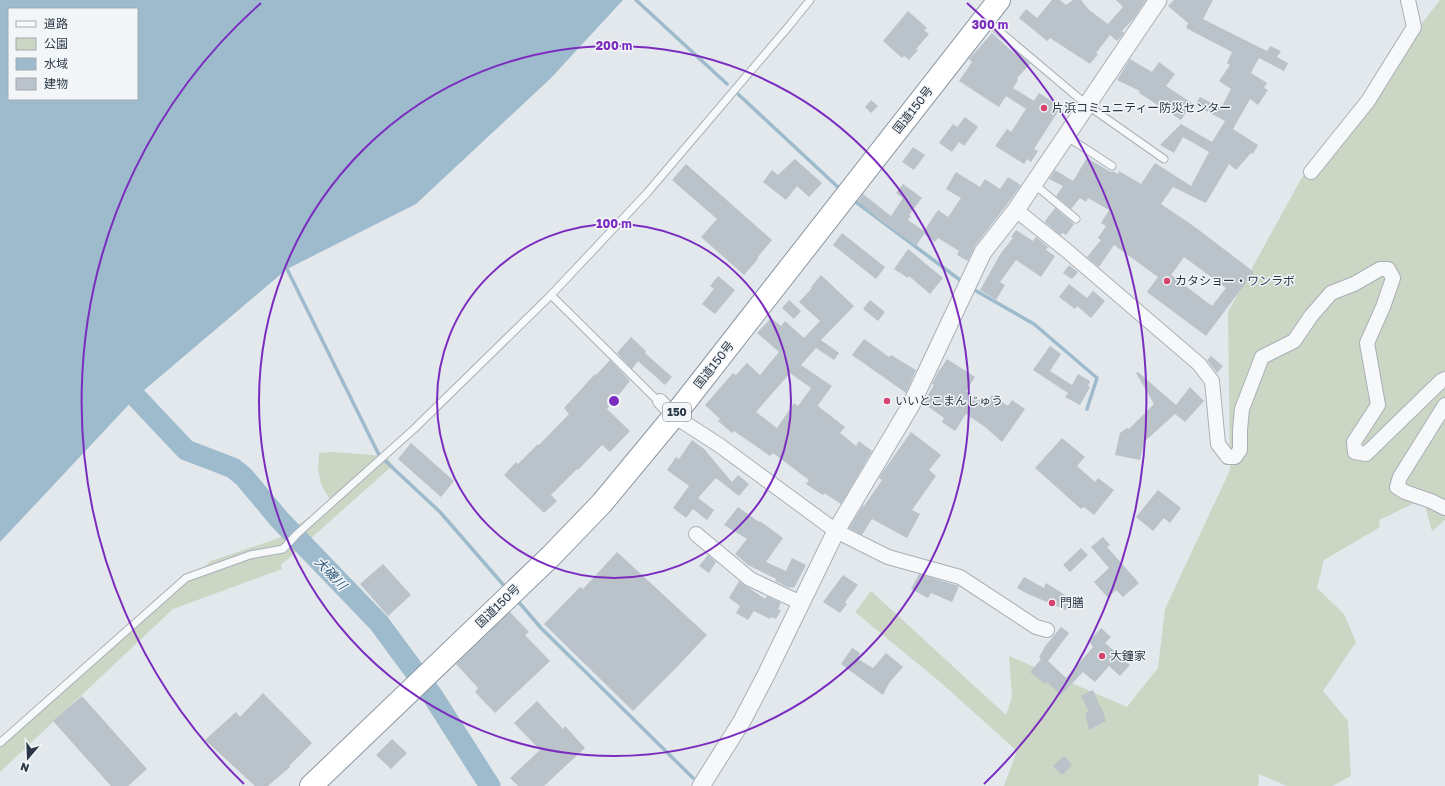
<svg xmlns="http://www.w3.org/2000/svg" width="1445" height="786" font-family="'Golos Text','Noto Sans JP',sans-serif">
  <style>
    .green { fill: #cbd6c4 }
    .water { fill: #9dbbcd; fill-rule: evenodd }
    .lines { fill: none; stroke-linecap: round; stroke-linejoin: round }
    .stream { stroke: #9dbbcd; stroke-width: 3.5 }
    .river { stroke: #9dbbcd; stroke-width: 21 }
    .building { fill: #bac2ca; fill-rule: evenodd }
    .service-casing { stroke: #a8b0b7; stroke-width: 9 }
    .minor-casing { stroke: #a8b0b7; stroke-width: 16 }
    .tertiary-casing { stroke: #a8b0b7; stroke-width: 19 }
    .trunk-casing { stroke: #8a97a3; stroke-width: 24 }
    .service { stroke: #f6f8fa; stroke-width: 7 }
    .minor { stroke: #f6f8fa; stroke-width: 14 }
    .tertiary { stroke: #f6f8fa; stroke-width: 17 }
    .trunk { stroke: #fff; stroke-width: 22 }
    .ring { fill: none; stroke: #7b2cbf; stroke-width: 2 }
    .poi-dot { fill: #d4446f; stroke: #f3f6f9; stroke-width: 1.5 }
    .labels { text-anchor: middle; stroke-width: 3; stroke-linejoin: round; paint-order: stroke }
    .shield { fill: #f3f6f9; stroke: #66717b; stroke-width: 1 }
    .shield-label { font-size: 11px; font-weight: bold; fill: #2a3845 }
    .poi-label { font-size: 12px; fill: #2a3845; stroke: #f3f6f9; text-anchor: start }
    .street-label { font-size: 12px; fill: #2a3845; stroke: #f3f6f9 }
    .water-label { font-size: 13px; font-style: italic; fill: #325d7b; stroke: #f3f6f9 }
    .centre { fill: #7b2cbf; stroke: #f3f6f9; stroke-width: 2 }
    .ring-label { font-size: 12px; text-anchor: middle; font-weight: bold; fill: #7b2cbf; stroke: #f3f6f9; stroke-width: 3; stroke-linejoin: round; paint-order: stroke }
  </style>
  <rect width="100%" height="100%" fill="#e3e8ec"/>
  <path class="green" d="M1440 0H1445V520L1432 531 1423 499 1379 520 1380 527 1324 560 1317 588 1344 614 1356 642 1323 691 1348 721 1351 776 1332 786H1287L1259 774 1258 786H1004L1017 751 939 681 855 612 871 591 1006 715 1012 697 1009 656 1127 707 1158 668 1165 609 1230 470 1228 312 1301 179Z
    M333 452 386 456 393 465 281 565 282 569 173 609 0 772V741L211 561 279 538 311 516 333 505 321 484 318 468 319 453Z"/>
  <path class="water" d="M0 0H623L551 78 416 204 287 269 136 397 0 542ZM9 9H137V99H9Z"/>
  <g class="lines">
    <path class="stream" d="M636 0 727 84
      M738 94 841 190
      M852 199 964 283
      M287 269 379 455 440 512 507 589
      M971 288 1034 324 1097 378 1087 409
      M517 600 541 628 693 778"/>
    <path class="river" d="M136 397 186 450 233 468 244 477 279 519 379 623 432 695 490 786"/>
  </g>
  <path class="building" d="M1052 0H1060L1066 5 1073 0H1081L1089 10 1108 24 1123 7 1116 0H1146L1134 18 1122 31 1124 33 1120 38 1117 41 1110 35 1096 53 1098 54 1090 64 1050 38 1047 41 1019 18 1026 9 1037 18Z
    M1174 0H1213L1203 19 1267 51 1270 46 1281 51 1277 57 1288 63 1284 71 1259 58 1251 73 1267 83 1264 88 1268 90 1258 105 1250 99 1233 129 1258 145 1253 154 1251 153 1236 170 1229 164 1206 203 1173 187 1161 204 1195 227 1254 272 1206 336 1147 292 1158 277 1114 245 1099 267 1087 257 1101 240 1098 238 1106 226 1101 223 1109 210 1088 198 1086 202 1080 198 1071 209 1056 196 1063 186 1049 179 1055 170 1073 181 1087 158 1111 172 1112 171 1118 174 1119 171 1141 184 1155 163 1191 186 1209 152 1183 137 1174 153 1160 145 1181 124 1212 142 1225 121 1195 105 1200 97 1221 108 1231 89 1219 81 1230 65 1227 63 1232 52 1186 28 1188 23 1168 6ZM1184 257 1226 288 1212 306 1171 275Z
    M908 11 927 28 924 30 929 34 916 49 918 50 909 60 904 56 902 58 883 41Z
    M992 33 1016 55 1018 53 1030 64 1017 78 1018 80 1013 88 1034 101 1039 93 1061 107 1034 149 1038 151 1031 162 1027 159 1024 164 995 146 1007 129 1011 132 1026 109 1006 96 999 107 959 81 972 62 969 59Z
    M1130 59 1152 72 1159 62 1175 74 1166 86 1192 103 1181 120 1139 93 1140 91 1117 80Z
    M871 100 878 106 871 113 865 107Z
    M965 117 978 127 964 146 959 142 952 152 939 143 953 124 957 127Z
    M913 147 925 155 914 170 902 162Z
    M795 159 822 183 809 197 797 186 786 200 763 182 772 170 778 175Z
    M686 164 772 240 757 258 758 259 744 275 701 237 717 219 672 180Z
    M956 172 980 187 985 179 1000 189 1008 177 1021 185 1005 207 975 246 968 261 957 255 959 251 938 238 935 242 924 234 916 246 880 220 858 201 863 194 891 216 903 198 896 193 903 184 922 198 909 215 911 216 908 220 924 231 938 210 948 217 961 198 946 189Z
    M1055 208 1074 224 1066 235 1063 233 1060 235 1046 223 1045 221Z
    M1016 230 1033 241 1036 237 1048 247 1046 250 1055 256 1041 277 1016 260 1000 282 1005 285 996 300 980 290 1001 253 1013 238 1011 237Z
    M842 233 885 267 876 279 833 245Z
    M908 249 943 278 930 294 909 276 908 278 894 269Z
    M1069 265 1078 272 1072 279 1063 273Z
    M821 275 854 306 821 340 839 353 834 360 816 348 801 365 832 386 818 405V406L845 427 840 433 856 446 859 441 872 451 841 504 824 493 823 495 806 484 809 480 773 453 770 456 734 431 732 433 718 421 720 419 705 405 733 373 736 375 747 363 760 375 779 352 757 333 771 318 781 326 785 321 804 338 820 321 799 302 812 288 811 287ZM790 373 811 388 798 406 794 403 777 428 756 412Z
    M718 276 735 290 715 314 702 304 714 289 710 286Z
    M1069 284 1087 298 1093 291 1105 301 1091 318 1077 306 1075 309 1059 297Z
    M789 300 801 311 794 319 782 308Z
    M870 300 885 312 878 321 863 309Z
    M631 337 646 351 645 353 672 377 665 385 638 361 632 369 617 353Z
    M864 339 889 357 891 355 916 370 906 393 852 355Z
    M1050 346 1061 354 1050 371 1072 385 1078 374 1090 381 1088 386 1090 387 1080 405 1065 397 1068 393 1033 370Z
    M1211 356 1223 366 1217 373 1207 360Z
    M947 359 975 377 966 391 986 405 992 395 1008 406 1012 400 1025 409 1002 442 985 427 966 414 955 431 942 422 944 418 923 403 934 385 932 384 937 374Z
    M610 360 630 381 607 409 630 431 610 452 602 445 578 470 577 469 551 495 557 501 544 513 504 475 516 462 518 464 538 444 539 445 569 414 564 408 595 374 596 375Z
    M1138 372 1176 405 1190 387 1204 401 1185 422 1175 414 1144 442 1140 460 1115 455 1120 433 1127 428 1129 429 1154 404 1136 373Z
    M911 432 941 455 929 470 936 476 912 510 920 514 907 538 872 519 862 535 849 528 863 505 864 506 882 480 879 478 882 473Z
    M1062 438 1085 457 1077 466 1095 482 1098 478 1114 490 1094 515 1084 507 1081 509 1035 468Z
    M692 440 704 449 732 482 738 475 749 484 739 496 716 478 698 498 714 510 707 520 693 509 686 518 673 508 689 486 667 470 676 457 679 459Z
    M411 443 454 481 441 497 398 459Z
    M1158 490 1181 508 1170 523 1164 518 1153 531 1136 517Z
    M738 507 759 522 760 521 783 538 766 562 786 571 792 558 806 565 794 588 791 587 790 588 775 581 776 579 748 565 735 554 747 539 724 525Z
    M1103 537 1110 545 1107 547 1139 583 1123 597 1116 590 1108 598 1094 582 1109 568 1091 547Z
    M1081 548 1088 555 1070 572 1063 565Z
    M617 552 707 635 676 668 633 711 544 624 580 587 583 589Z
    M708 555 716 562 709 573 699 566Z
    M383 564 411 595 388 616 360 584Z
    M919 574 959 586 952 602 931 593 928 598 911 589Z
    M843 575 858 585 845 602 847 604 840 613 823 602Z
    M1024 577 1044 588 1046 583 1073 600 1066 610 1028 594 1017 588Z
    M739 581 765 599 767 596 781 603 778 609 781 610 776 619 771 617 770 619 754 611 748 620 736 613 740 606 729 598Z
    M510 612 529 632 525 635 550 661 495 713 475 692 478 688 456 664Z
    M1061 627 1069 633 1048 661 1066 678 1093 647 1089 641 1101 628 1111 637 1105 643 1130 665 1120 676 1109 666 1095 682 1083 672 1061 695 1047 682 1045 684 1030 672 1041 659 1039 657 1046 645Z
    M852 648 860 653 858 659 873 668 886 653 903 667 889 683 883 695 841 664Z
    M1093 690 1100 707 1101 706 1106 721 1089 730 1085 713 1089 712 1081 696Z
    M263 693 312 743 289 766 290 767 268 786H255L205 740 236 712 240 717Z
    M82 696 147 769 128 786H111L53 721Z
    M537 701 563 729 565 726 585 748 544 786H518L510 778 540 750 514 723Z
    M392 739 407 753 391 769 376 755Z
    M1064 756 1072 765 1062 775 1053 766Z"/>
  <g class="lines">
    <defs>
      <path id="service" d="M986 20 1087 105 1164 159
        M1066 136 1112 166
        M1034 184 1076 219
        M551 295 647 193 789 26 810 0
        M0 743 186 578 250 555 283 549 297 534 414 429 551 295 659 402"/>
      <path id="minor" d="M1311 172 1368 101 1414 27 1408 0
        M1016 210 1066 250 1199 364 1212 381 1218 444 1228 457H1235L1240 450V430L1242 409 1262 357 1294 341 1311 316 1331 293 1354 284 1380 269H1388L1393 278 1383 307 1367 343 1378 405 1354 442 1355 452 1366 454 1441 381 1445 379
        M660 401 674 416 719 445 836 531 888 557 960 577 1036 627 1047 630
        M1445 405 1400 477 1397 487 1405 492 1431 501 1445 508
        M696 534 750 579 801 603"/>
      <path id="tertiary" d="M701 786 742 721 766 675 836 531 911 405 983 252 1016 210 1158 0"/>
      <path id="trunk" d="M311 786 551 556 602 503 674 416 999 0"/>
    </defs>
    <use href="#service" class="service-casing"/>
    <use href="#minor" class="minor-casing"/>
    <use href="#tertiary" class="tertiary-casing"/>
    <use href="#trunk" class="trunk-casing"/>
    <use href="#service" class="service"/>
    <use href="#minor" class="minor"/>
    <use href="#tertiary" class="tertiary"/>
    <use href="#trunk" class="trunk"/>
  </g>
  <g class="ring">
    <circle cx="614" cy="401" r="177"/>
    <circle cx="614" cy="401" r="355"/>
    <path d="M244 784A532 532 0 0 1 261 3M967 3A532 532 0 0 1 984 784"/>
  </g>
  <g class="poi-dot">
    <circle cx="1044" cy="108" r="4"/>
    <circle cx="1167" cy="281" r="4"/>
    <circle cx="887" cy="401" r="4"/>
    <circle cx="1052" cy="603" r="4"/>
    <circle cx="1102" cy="656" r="4"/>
  </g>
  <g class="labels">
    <rect class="shield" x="663" y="403" width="28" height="18" rx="3"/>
    <g class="shield-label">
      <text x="677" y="416">150</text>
    </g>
    <g class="poi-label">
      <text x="1052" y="112">片浜コミュニティー防災センター</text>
      <text x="1175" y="285">カタショー・ワンラボ</text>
      <text x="895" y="405">いいとこまんじゅう</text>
      <text x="1060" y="607">門膳</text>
      <text x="1110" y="660">大鐘家</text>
    </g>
    <g class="street-label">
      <text transform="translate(913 110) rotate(-52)" y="4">国道150号</text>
      <text transform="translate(714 365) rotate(-52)" y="4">国道150号</text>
      <text transform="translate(498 606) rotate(-44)" y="4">国道150号</text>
    </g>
    <g class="water-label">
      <text transform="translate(331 573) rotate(46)" y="5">大磯川</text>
    </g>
  </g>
  <circle cx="614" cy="401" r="6" class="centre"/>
  <g class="ring-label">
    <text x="990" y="29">300 m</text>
    <text x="614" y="50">200 m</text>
    <text x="614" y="228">100 m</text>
  </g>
  <rect x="8" y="8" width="130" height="92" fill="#f3f6f9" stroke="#a3aab1"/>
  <rect x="16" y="21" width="20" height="6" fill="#f6f8fa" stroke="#a3aab1"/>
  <text x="44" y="28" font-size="12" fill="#2a3845">道路</text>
  <rect x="16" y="38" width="20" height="12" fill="#cbd6c4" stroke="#a3aab1"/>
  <text x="44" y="48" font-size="12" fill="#2a3845">公園</text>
  <rect x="16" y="58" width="20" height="12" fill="#9dbbcd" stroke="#a3aab1"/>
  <text x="44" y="68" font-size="12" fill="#2a3845">水域</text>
  <rect x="16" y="78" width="20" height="12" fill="#bac2ca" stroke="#a3aab1"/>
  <text x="44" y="88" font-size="12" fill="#2a3845">建物</text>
  <g transform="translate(28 758) rotate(199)" stroke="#f3f6f9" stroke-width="3" paint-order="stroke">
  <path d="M0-3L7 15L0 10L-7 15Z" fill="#2a3845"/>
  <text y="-6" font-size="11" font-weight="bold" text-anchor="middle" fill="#2a3845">N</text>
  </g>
</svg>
